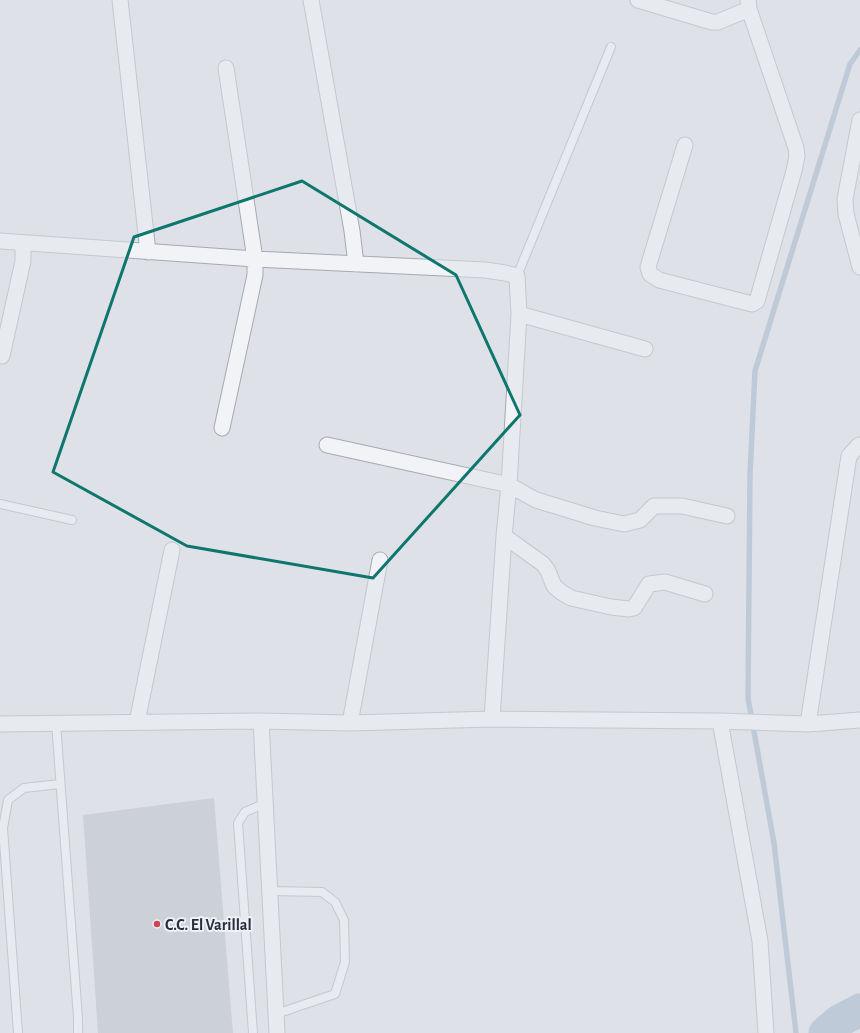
<svg xmlns="http://www.w3.org/2000/svg" width="860" height="1033" font-family="'Alegreya Sans',sans-serif">
  <style>
    .lines { fill: none; stroke-linecap: round; stroke-linejoin: round }
    .stream { stroke: #9aaec7; stroke-width: 5.5 }
    .river { stroke: #9aaec7; stroke-width: 33 }
    .building { fill: #b6bbc4 }
    .lane-casing { stroke: #a4a9b2; stroke-width: 10 }
    .street-casing { stroke: #a4a9b2; stroke-width: 17 }
    .lane { stroke: #f1f3f6; stroke-width: 8 }
    .street { stroke: #f1f3f6; stroke-width: 15 }
    .marked { fill: none; stroke: #0f766e; stroke-width: 3; stroke-linejoin: round }
    .poi-dot { fill: #cb4555; stroke: #eef1f5; stroke-width: 1.5 }
    .labels { text-anchor: middle; stroke-width: 4; stroke-linejoin: round; paint-order: stroke }
    .poi-label { font-size: 16px; font-weight: bold; fill: #282f3e; stroke: #eef1f5; text-anchor: start }
  </style>
  <rect width="100%" height="100%" fill="#dee2e8"/>
  <g class="lines">
    <path class="stream" d="M796 1033 774 843 748 698 750 474 755 371 850 64 860 50"/>
    <path class="river" d="M825 1033 839 1021 860 1010"/>
  </g>
  <path class="building" d="M214 798 233 1033H98L83 815Z"/>
  <g class="lines">
    <defs>
      <path id="lane" d="M517 276 611 47
        M0 504 72 520
        M56 723 78 1018V1033
        M270 891 322 892 335 902 344 920 345 962 335 994 276 1014
        M18 1033 3 828 8 800 24 788 60 784
        M253 1033 238 823 245 812 266 803"/>
      <path id="street" d="M120 0 148 252
        M311 0 352 231 356 264
        M638 0 712 22H718L749 9 748 0
        M860 120 845 199 846 214 860 267
        M685 145 648 267 650 274 659 280 752 304 757 301 794 171 797 156 796 148 749 9
        M0 241 255 259 485 270 505 273 517 276 519 314 509 485 504 536 492 719
        M519 314 645 349
        M2 356 23 261V243
        M222 428 255 275V259L226 68
        M327 445 509 485 536 500 595 518 624 524 640 520 654 506H682L727 516
        M504 536 543 564 548 571 554 586 561 592 571 598 611 607 629 609 634 608 649 584 665 582 705 594
        M261 721 277 1033
        M720 721 760 941 766 1033
        M137 722 172 550
        M350 723 380 560
        M0 724 261 721 350 723 492 719 720 721 808 724 860 720
        M808 724 849 456 858 446 860 445"/>
    </defs>
    <use href="#lane" class="lane-casing"/>
    <use href="#street" class="street-casing"/>
    <use href="#lane" class="lane"/>
    <use href="#street" class="street"/>
  </g>
  <path d="M0 0H860V1033H0ZM302 181 456 275 520 415 373 578 187 546 53 472 134 237Z" fill="#dee2e8" fill-opacity=".55" fill-rule="evenodd"/>
  <path class="marked" d="M302 181 456 275 520 415 373 578 187 546 53 472 134 237Z"/>
  <circle class="poi-dot" cx="157" cy="924" r="4"/>
  <g class="labels">
    <g class="poi-label">
      <text x="165" y="930">C.C. El Varillal</text>
    </g>
  </g>
</svg>
